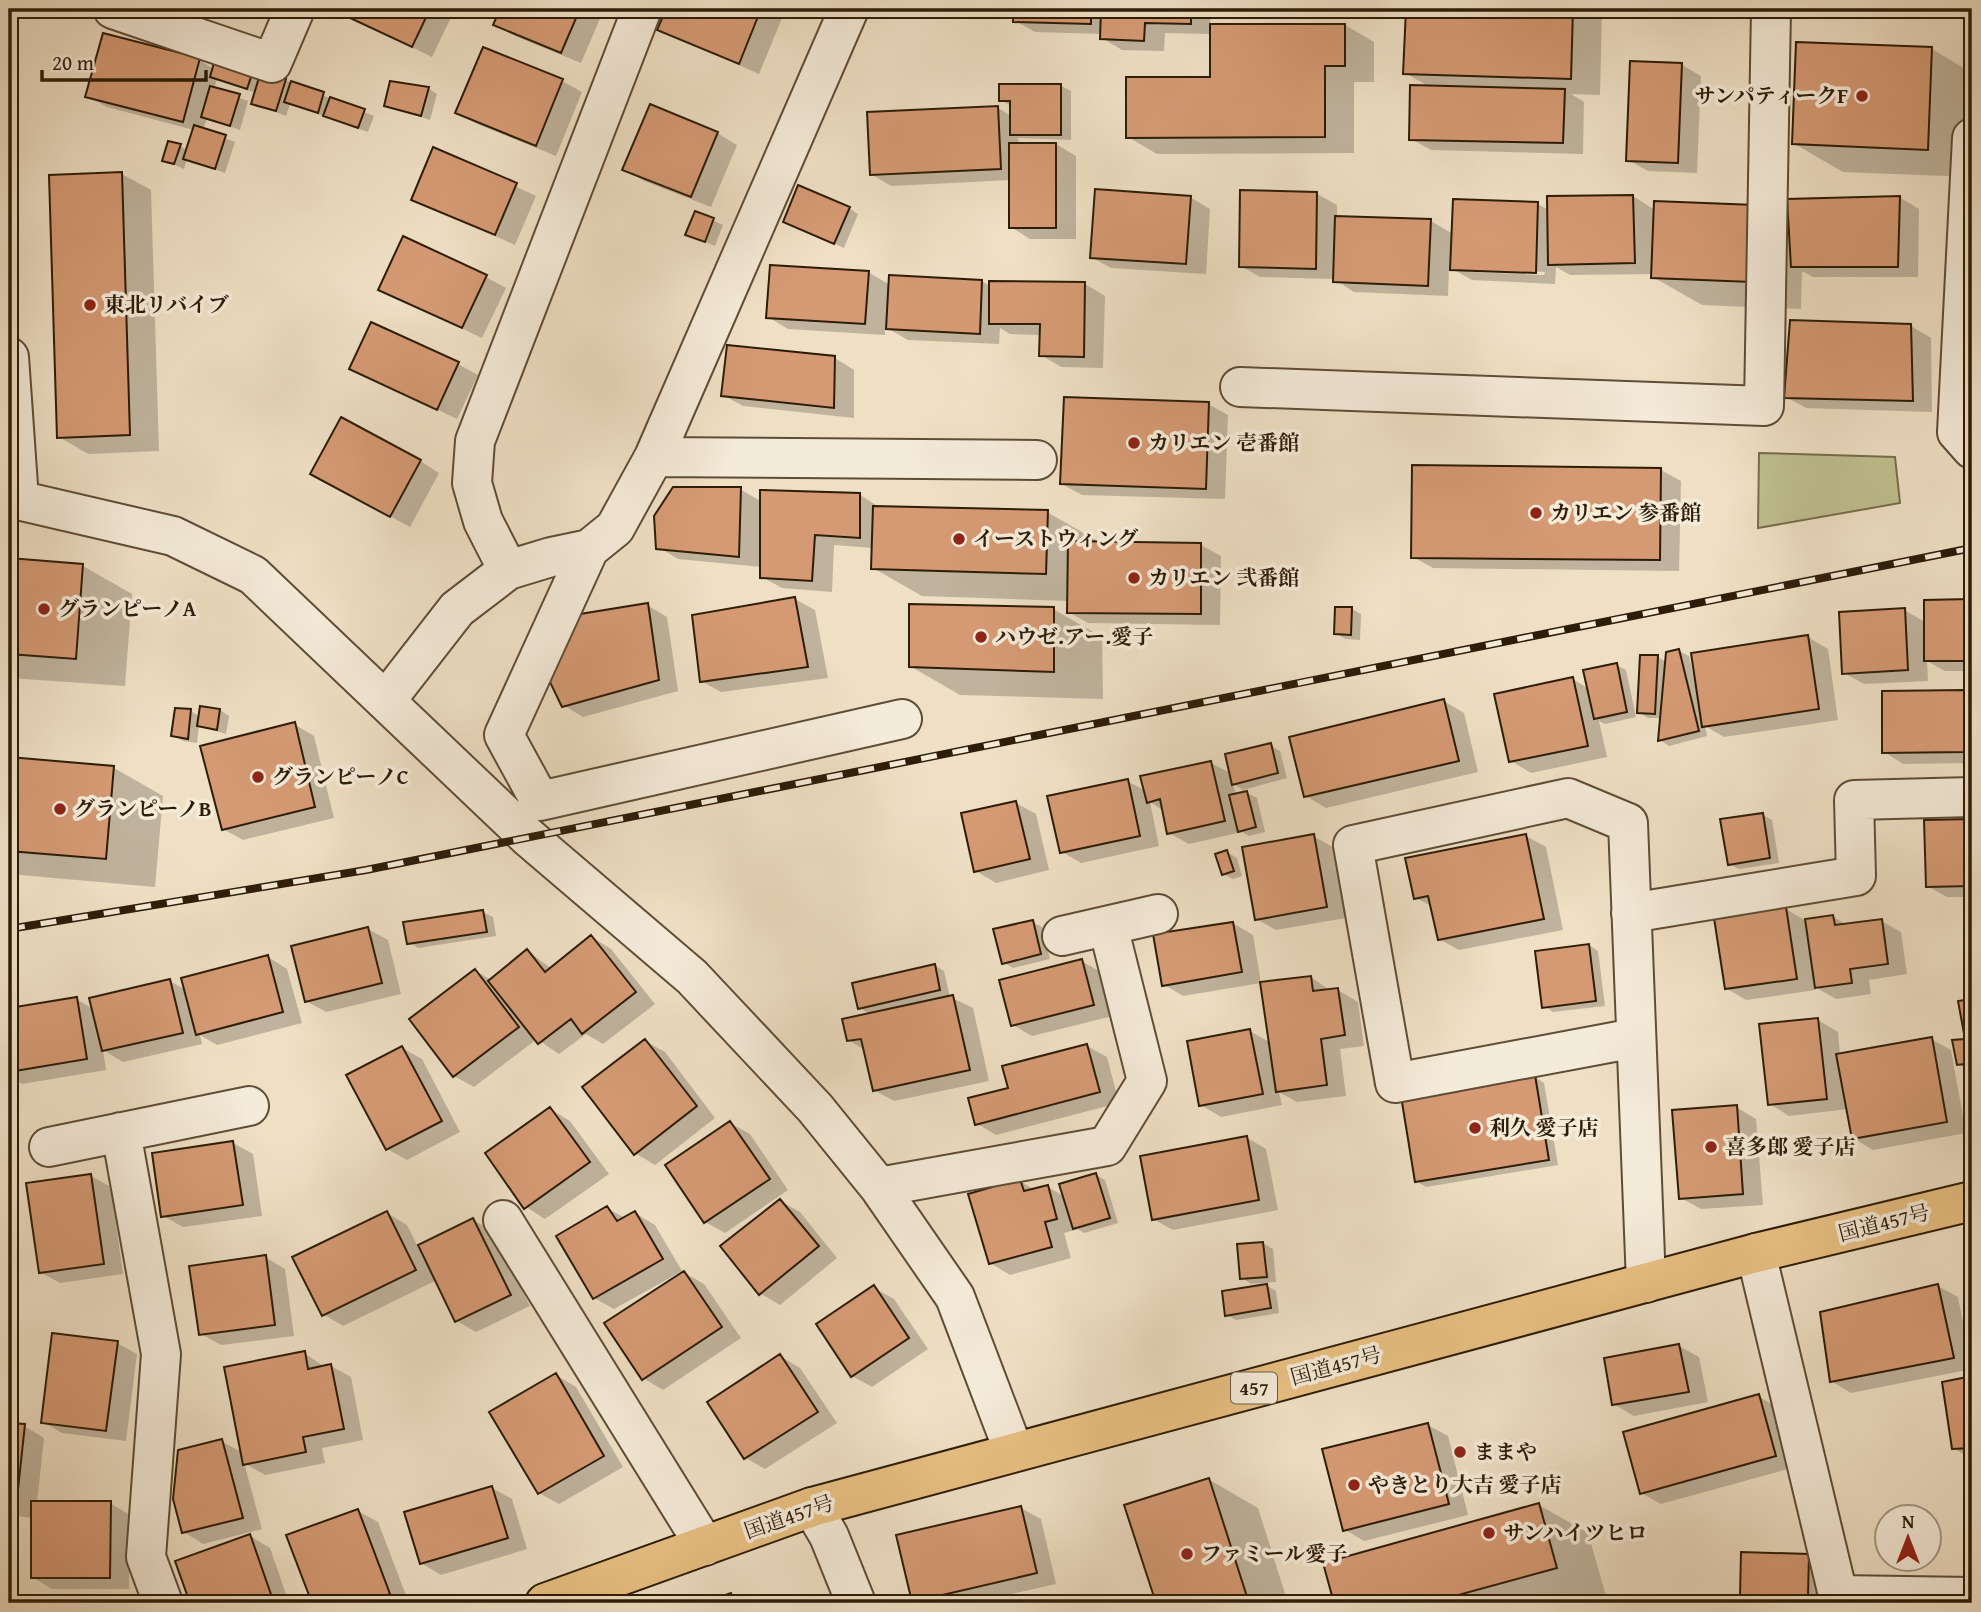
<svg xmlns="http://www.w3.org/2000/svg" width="1981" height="1612" font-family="'Gentium Book Plus','Noto Serif JP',serif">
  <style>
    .green { fill: #c0c090; stroke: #766e4c; stroke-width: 2 }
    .shadow { fill: #0003; fill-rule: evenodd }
    .building { fill: #d59a74; stroke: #2d1c07; stroke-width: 2 }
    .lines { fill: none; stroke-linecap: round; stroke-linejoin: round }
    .street-casing { stroke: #5e4d36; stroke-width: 42 }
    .highway-casing { stroke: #2d1c07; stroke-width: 42 }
    .street { stroke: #f5ebd9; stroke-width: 38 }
    .highway { stroke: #e8c082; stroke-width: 38 }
    .rail-casing { stroke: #2d1c07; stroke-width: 8 }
    .rail { stroke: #f5ebd9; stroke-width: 5; stroke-dasharray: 16; stroke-linecap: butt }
    .poi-dot { fill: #8f2418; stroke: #f5ebd9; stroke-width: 2.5 }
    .labels { text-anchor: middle; stroke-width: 7; stroke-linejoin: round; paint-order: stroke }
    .shield { fill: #f5ebd9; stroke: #695a46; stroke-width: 2 }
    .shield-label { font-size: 19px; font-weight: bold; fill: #2d1c07 }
    .poi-label { font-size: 21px; font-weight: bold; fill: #2d1c07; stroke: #f5ebd9; text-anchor: start }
    .street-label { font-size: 21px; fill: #2d1c07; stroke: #f5ebd9 }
  </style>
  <rect width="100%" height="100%" fill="#efe0c5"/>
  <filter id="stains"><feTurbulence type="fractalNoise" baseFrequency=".00286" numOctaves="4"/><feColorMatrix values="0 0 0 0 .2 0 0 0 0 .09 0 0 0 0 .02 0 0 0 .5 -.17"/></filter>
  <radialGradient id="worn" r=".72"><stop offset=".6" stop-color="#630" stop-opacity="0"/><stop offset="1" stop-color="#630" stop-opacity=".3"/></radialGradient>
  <path class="green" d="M1759 453 1895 457 1900 503 1758 528Z"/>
  <path class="shadow" d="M334 9H455L432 57Z
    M502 9H604L581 63 515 36 495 25Z
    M668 9H781L785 11 759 74 659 29Z
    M1015 9H1211L1210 25H1345L1374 42V82H1354V153L1157 154 1128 137 1212 78V34L1165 33 1164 51 1122 50 1102 38V34L1035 32 1015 21Z
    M1407 9H1602L1600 95 1571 94 1584 102 1583 154 1431 150 1411 139 1430 87 1405 73Z
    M1932 49 1972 73V177L1843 172 1793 143Z
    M199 60 214 69 285 80 374 116 368 132 290 104 286 116 253 103 256 93 217 79 214 89 248 101 240 130 207 118 203 130 235 142 225 173 187 159 184 169 164 160 180 146 188 151 194 130 107 107 88 96Z
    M1682 65 1701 76 1697 173 1648 171 1628 160Z
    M562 81 582 92 556 156 477 124 457 113Z
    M1001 86H1061L1071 91V140L1018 138 1019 144H1056L1076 156V239H1030L1011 227V180L891 186 871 174 998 108 1011 116V106L1001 100Z
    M428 88 437 94 430 120 386 105Z
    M717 133 737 145 711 207 644 181 625 169Z
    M434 149 536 196 515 245 413 199Z
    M122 174 151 190 159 451 88 454 59 437Z
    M1317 194 1337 205V217L1431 221 1453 234 1537 204 1549 210 1633 196 1655 210 1754 206 1791 227 1899 197 1919 209 1918 277H1813L1802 271 1801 309 1702 305 1653 277V274L1570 275 1556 267 1555 284 1472 280 1449 267 1448 296 1354 292 1334 279 1260 277 1241 266ZM1470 269 1545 272 1544 275 1470 272Z
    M1190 197 1210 209 1206 274 1111 268 1091 257Z
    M849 208 858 214 844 248 795 227Z
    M696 213 723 225 715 246 687 234Z
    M868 272 890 285 982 281 991 287 1085 284 1105 296 1103 368 1061 367 1041 355V335L1010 334 1000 328 999 344 908 340 885 327V335L788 329 768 317Z
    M486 277 506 288 482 338 380 289Z
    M1911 326 1931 338 1932 412 1806 408 1786 397Z
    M835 358 854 370V418L743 406 723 395Z
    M458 364 478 375 457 419 352 369Z
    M1208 404 1228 415 1225 499 1082 495 1062 484Z
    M420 461 439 473 410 527 332 485Z
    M1661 470 1681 481 1679 571 1433 568 1413 557Z
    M740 489 762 502 859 494 879 507 1047 512 1096 540V543L1201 545 1221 556 1220 625 1088 623 1068 612 1069 601 922 596 873 568V548L834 545 832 592 782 588 762 577V567L678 559 658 547Z
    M9 560 83 566 132 594 125 686 9 678Z
    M1972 591V671H1945L1927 661 1928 681 1864 684 1844 673 1904 610 1925 622 1971 601Z
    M795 599 815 610 828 678 721 692 701 681Z
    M647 605 667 617 678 691 583 717 563 705Z
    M1053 609 1102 637 1103 699 960 695 910 666Z
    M1352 609 1361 614 1360 640 1345 639 1336 633Z
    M1808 637 1828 649 1838 720 1724 737 1705 726 1707 736 1669 746 1660 740 1662 718H1648L1639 712 1658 657 1666 662 1679 651 1689 656 1695 684Z
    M1616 665 1626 670 1636 717 1605 724 1599 721 1607 757 1531 773 1511 761 1573 679 1589 689Z
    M1964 692 1972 697V763L1903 764 1884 752Z
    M1444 701 1464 713 1478 772 1326 808 1306 796Z
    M176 710 191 711 200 717 220 710 229 716 226 734 199 725 197 743 183 741 173 735Z
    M294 724 314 736 334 818 243 840 223 829Z
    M1270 745 1280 751 1287 778 1243 790 1233 784 1236 795 1247 793 1257 798 1265 832 1249 836 1242 832 1189 844 1169 833 1164 811 1150 802 1159 846 1081 863 1062 852 1127 781 1146 791 1211 763 1232 774Z
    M9 759 114 768 163 796 155 887 9 874Z
    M1016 803 1036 814 1049 870 996 883 976 871Z
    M1763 815 1772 820 1779 863 1739 869 1729 864Z
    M1972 820V897H1947L1927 886 1926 822Z
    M1313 836 1333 847 1346 918 1276 930 1256 919Z
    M1526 836 1546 847 1563 930 1459 950 1439 939 1433 907 1416 898Z
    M1227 852 1237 858 1242 876 1233 879 1223 874Z
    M1786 909 1806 921 1833 917 1847 925 1881 921 1901 932 1907 974 1869 980 1871 994 1836 999 1815 987 1816 990 1746 1000 1726 988Z
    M483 912 493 917 496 936 418 948 409 942Z
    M1032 922 1042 927 1050 959 1013 968 1003 962Z
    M1233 923 1253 935 1261 983 1183 996 1163 984Z
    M368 929 388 940 401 994 326 1012 306 1001Z
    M592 937 611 949 655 1004 603 1044 586 1034 559 1054 537 1039 474 1087 454 1076 476 971 491 980 528 951 552 969Z
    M1589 945 1598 951 1605 1006 1553 1012 1544 1006Z
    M268 957 287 969 302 1023 217 1045 200 1035 202 1044 123 1062 103 1050 106 1070 22 1084 9 1076V1010L76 999 93 1009 170 981 186 990Z
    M1081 961 1101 972 1113 1016 1032 1036 1013 1025Z
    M934 965 944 971 950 997 973 1008 989 1081 894 1101 874 1090 865 1050 848 1040 871 1015 860 1008Z
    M1311 977 1331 991 1338 990 1358 1002 1364 1046 1340 1049 1346 1096 1297 1102 1279 1092 1282 1105 1221 1117 1201 1105 1250 1031 1271 1043Z
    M1972 1001V1069L1968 1070 1958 1064 1967 1040 1960 1003Z
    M1818 1020 1838 1032 1840 1055 1931 1039 1951 1050 1966 1133 1873 1150 1853 1138 1848 1109 1789 1116 1770 1104Z
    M645 1041 665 1052 715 1118 655 1165 635 1153Z
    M1087 1046 1107 1057 1119 1103 996 1135 976 1123 1010 1089Z
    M402 1048 422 1059 460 1132 407 1160 387 1149Z
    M1535 1077 1544 1083 1558 1165 1426 1187 1416 1181Z
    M1736 1107 1756 1119 1763 1205 1701 1209 1681 1198Z
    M550 1109 570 1121 609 1174 545 1219 526 1207Z
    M730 1123 750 1134 788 1190 725 1233 705 1222Z
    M1246 1137 1266 1149 1278 1210 1173 1230 1153 1219Z
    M233 1143 253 1154 262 1216 183 1227 163 1216Z
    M1096 1175 1105 1180 1118 1223 1084 1233 1078 1229 1064 1233 1071 1258 1010 1275 990 1263 1020 1181 1035 1190 1048 1187 1065 1197Z
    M91 1176 111 1187 123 1274 60 1283 40 1272Z
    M780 1201 800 1212 837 1258 780 1305 760 1293Z
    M607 1208 625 1218 635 1213 655 1225 682 1271 614 1309 594 1298Z
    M387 1213 407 1225 418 1247 473 1220 493 1231 530 1306 476 1332 457 1321 437 1280 343 1326 323 1314Z
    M1263 1243 1273 1249 1276 1282 1251 1284 1242 1278Z
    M265 1257 285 1269 294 1336 221 1345 201 1334Z
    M685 1273 704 1284 741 1338 663 1390 643 1378Z
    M1267 1286 1276 1291 1279 1313 1236 1320 1227 1315Z
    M1938 1286 1958 1297 1972 1369 1851 1393 1831 1381Z
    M874 1288 894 1299 928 1349 872 1387 852 1376Z
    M117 1343 137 1354 126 1441 62 1433 43 1422Z
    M1679 1346 1699 1357 1708 1402 1634 1416 1614 1404Z
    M304 1353 325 1367 331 1366 351 1377 363 1440 322 1448 325 1463 265 1475 244 1463 262 1529 203 1544 184 1532 221 1441 243 1453Z
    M780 1356 800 1368 837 1423 765 1469 746 1458Z
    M556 1375 576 1387 623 1467 559 1504 539 1493Z
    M1972 1378V1459L1953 1448 1944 1383Z
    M1758 1396 1778 1408 1795 1467 1661 1504 1641 1493Z
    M9 1424 24 1426 44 1438 37 1503H110L130 1515 129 1589H52L32 1577V1518L9 1515Z
    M1428 1425 1448 1436 1468 1515 1364 1541 1344 1529Z
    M1208 1479 1258 1508 1288 1603H1158L1126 1506Z
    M492 1488 512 1499 527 1549 441 1575 421 1563Z
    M1539 1505 1588 1533 1606 1596 1579 1603H1336L1325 1564Z
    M1021 1508 1041 1519 1056 1584 971 1603 913 1601Z
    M358 1511 378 1522 409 1603H313L288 1536Z
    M250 1536 270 1548 289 1603H192L177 1562Z
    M1808 1556 1818 1562 1817 1601 1751 1599 1742 1594Z
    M731 1595 742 1603H708Z"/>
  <path class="building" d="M331 9H430L412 47Z
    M500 9H580L561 53 493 25Z
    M666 9H761L739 64 657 30Z
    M1013 9H1091V24L1013 22Z
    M1101 9H1191V24L1145 23 1144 41 1100 39Z
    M1406 9H1573L1571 79 1403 74Z
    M1210 24H1345V66H1325V137L1126 138V77H1210Z
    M103 33 200 58 183 122 85 97Z
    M1796 42 1932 47 1928 150 1792 144Z
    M483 47 563 79 536 146 455 113Z
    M215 59 253 71 247 89 210 77Z
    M1630 61 1682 63 1678 163 1626 161Z
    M261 71 286 79 276 111 251 104Z
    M291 81 324 92 318 113 284 102Z
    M390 81 429 87 421 116 384 106Z
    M999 84H1061V135H1010V101H999Z
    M1410 85 1565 89 1563 143 1409 140Z
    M210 86 240 94 230 126 201 117Z
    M330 97 365 109 358 128 323 116Z
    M650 104 718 132 691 197 622 170Z
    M998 106 1001 169 870 175 867 112Z
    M194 125 226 135 215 169 183 159Z
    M168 141 181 144 174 164 162 161Z
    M1009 143H1056V228H1009Z
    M433 147 517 183 495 235 411 200Z
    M122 172 130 435 57 438 49 175Z
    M798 185 850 207 834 244 783 222Z
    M1095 189 1191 196 1186 264 1090 258Z
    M1240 190 1317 192 1316 269 1239 267Z
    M1633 195 1635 263 1548 265 1547 196Z
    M1900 196 1898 267H1791L1787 199Z
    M1453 199 1538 202 1536 273 1450 270Z
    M1654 201 1755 205 1752 282 1651 278Z
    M695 211 714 218 705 242 685 235Z
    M1335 216 1431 219 1428 286 1333 282Z
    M403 236 487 275 462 328 378 290Z
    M770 265 869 271 865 324 766 318Z
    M889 275 982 280 980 334 886 329Z
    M989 281 1085 282 1084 357 1039 356 1040 324H989Z
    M1790 320 1911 324 1913 401 1784 398Z
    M371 322 459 362 437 410 349 369Z
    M727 345 835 356 834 408 721 396Z
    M1064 397 1209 402 1206 489 1060 484Z
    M341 417 421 460 390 517 310 474Z
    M1412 465 1661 468 1660 560 1411 558Z
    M673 487H741L739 557 656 549 654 516Z
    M760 490 860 493V538L815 535 812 581 760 578Z
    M873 506 1048 510 1046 574 871 569Z
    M1068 541 1201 543V614L1067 613Z
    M9 558 83 564 76 659 9 654Z
    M1970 590H1972V661H1924V600L1970 599Z
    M795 597 808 667 700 682 692 615Z
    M648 603 659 680 562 707 549 680 574 615Z
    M909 604 1054 607V672L909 667Z
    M1335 607H1352L1351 635 1334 634Z
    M1905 608 1908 670 1842 674 1839 612Z
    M1808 635 1819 709 1702 727 1691 653Z
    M1679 649 1699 731 1658 741 1666 652Z
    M1640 655H1658L1655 714 1637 713Z
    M1617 663 1627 712 1594 719 1583 670Z
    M1573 677 1588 746 1509 762 1494 694Z
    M1964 690 1965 752 1882 753V691Z
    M1444 699 1459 761 1304 797 1289 737Z
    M200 706 220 709 217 730 197 726Z
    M175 708 191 709 188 739 171 736Z
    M295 722 315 807 222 830 200 746Z
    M1271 743 1278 773 1232 785 1225 754Z
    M9 757 114 766 106 859 9 851Z
    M1211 761 1225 821 1167 834 1160 799 1147 803 1140 776Z
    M1128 779 1140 836 1060 853 1047 796Z
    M1247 791 1256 827 1238 832 1229 795Z
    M1016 801 1030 859 974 872 961 813Z
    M1763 813 1770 858 1728 865 1720 819Z
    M1972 819V886L1926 887 1924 820Z
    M1314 834 1327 907 1255 920 1242 847Z
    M1526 834 1544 919 1438 940 1428 896 1414 899 1405 858Z
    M1227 850 1234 871 1222 875 1215 854Z
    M1786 907 1797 979 1725 989 1714 918Z
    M483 910 487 932 407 944 403 922Z
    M1833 915 1835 925 1882 919 1888 964 1850 969 1852 983 1815 988 1805 919Z
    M1033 920 1041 954 1002 964 993 929Z
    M1233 922 1242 972 1162 986 1153 934Z
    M368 927 382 983 305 1002 291 946Z
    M591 935 636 992 582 1034 571 1019 538 1044 488 981 527 949 545 972Z
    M1589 944 1596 1001 1542 1008 1535 951Z
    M268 955 283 1012 196 1035 181 978Z
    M1082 959 1094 1005 1011 1026 999 980Z
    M935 964 940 990 858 1009 852 983Z
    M475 969 519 1027 453 1077 409 1019Z
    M1311 976 1313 991 1338 988 1345 1035 1321 1039 1327 1085 1276 1092 1260 982Z
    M170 979 183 1033 102 1051 89 998Z
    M953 995 970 1070 873 1091 861 1039 847 1041 842 1019Z
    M77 997 87 1059 9 1072V1008Z
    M1972 999V1063L1957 1065 1952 1040 1965 1039 1958 1001Z
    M1818 1018 1827 1099 1768 1105 1759 1024Z
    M1250 1029 1263 1094 1199 1106 1187 1041Z
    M1932 1037 1947 1122 1852 1139 1836 1054Z
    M645 1039 697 1106 634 1155 582 1087Z
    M1087 1044 1100 1092 975 1125 968 1098 1008 1088 1002 1066Z
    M402 1046 442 1121 386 1150 346 1075Z
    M1535 1075 1549 1160 1415 1182 1401 1096Z
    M1737 1105 1743 1194 1679 1199 1672 1110Z
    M550 1107 590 1162 524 1209 485 1153Z
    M730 1121 770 1179 704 1223 665 1165Z
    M1247 1136 1259 1200 1152 1220 1140 1156Z
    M233 1141 243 1205 161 1217 152 1153Z
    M1096 1173 1110 1218 1073 1229 1059 1184Z
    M91 1174 104 1264 39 1273 26 1183Z
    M1020 1179 1024 1191 1048 1185 1057 1219 1045 1222 1052 1247 989 1264 968 1194Z
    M780 1199 819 1246 759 1295 720 1246Z
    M607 1206 617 1221 635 1211 663 1259 593 1299 556 1236Z
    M387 1211 416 1270 322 1316 292 1257Z
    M473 1218 511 1295 455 1322 418 1245Z
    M1263 1242 1267 1277 1240 1279 1237 1244Z
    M266 1255 275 1325 199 1335 189 1266Z
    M684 1271 722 1327 642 1380 604 1323Z
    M1267 1284 1271 1308 1225 1316 1222 1291Z
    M1938 1284 1954 1358 1830 1382 1820 1312Z
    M874 1285 909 1338 851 1377 816 1324Z
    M52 1333 118 1341 106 1431 41 1423Z
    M1679 1344 1689 1392 1612 1405 1604 1358Z
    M305 1351 308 1369 331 1364 344 1429 303 1437 306 1452 243 1465 224 1367Z
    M780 1354 818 1412 744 1459 707 1402Z
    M556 1373 604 1456 538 1494 489 1412Z
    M1972 1376V1448L1952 1449 1942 1382Z
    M1759 1394 1776 1456 1640 1494 1623 1432Z
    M9 1423 25 1424 16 1508 9 1507Z
    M1428 1423 1449 1504 1343 1531 1322 1449Z
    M222 1439 243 1518 182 1533 173 1499 178 1450Z
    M1209 1478 1249 1603H1156L1124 1505Z
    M492 1486 508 1538 420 1564 404 1512Z
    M31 1501H111L110 1578H31Z
    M1539 1503 1557 1568 1429 1603H1334L1323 1563Z
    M1021 1506 1037 1573 912 1602 896 1535Z
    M358 1509 390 1594 365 1603H312L286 1535Z
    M250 1534 274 1603H190L175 1561Z
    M1741 1552 1809 1554 1808 1596 1740 1595Z
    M731 1593 735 1603H703Z"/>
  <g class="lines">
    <defs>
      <path id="street" d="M113 9 272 63 295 9
        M1972 138 1957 432 1972 449
        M9 357 19 500
        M1240 387 1764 406 1771 9
        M654 457 1037 460
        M9 498 173 536 253 575 528 837 692 977 815 1108 879 1187 955 1297 1014 1452
        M589 549 504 735 540 801 902 719
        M508 570 483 521 472 483 475 441 642 9
        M387 699 457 609 508 570 551 557 589 549 615 528 654 457 849 9
        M1631 913 1856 876 1854 800 1972 797
        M1062 936 1158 914
        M1635 1038 1395 1083 1353 845 1568 798 1628 823 1646 1283
        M121 1132 161 1354 146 1557 163 1603
        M49 1147 249 1106
        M879 1187 1107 1146 1147 1081 1108 926
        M503 1220 705 1546
        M1756 1253 1838 1595 1972 1597
        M812 1507 829 1536 856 1603"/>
      <path id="highway" d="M545 1603 812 1507 1756 1253 1972 1201"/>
    </defs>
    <use href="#street" class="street-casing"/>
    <use href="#highway" class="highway-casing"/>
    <use href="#street" class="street"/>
    <use href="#highway" class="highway"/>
    <defs>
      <path id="rail" d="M9 929 366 870 1972 548"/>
    </defs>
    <use href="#rail" class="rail-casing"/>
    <use href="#rail" class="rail"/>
  </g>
  <g class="poi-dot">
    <circle cx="1862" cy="96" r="7"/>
    <circle cx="90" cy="305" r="7"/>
    <circle cx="1134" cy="443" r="7"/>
    <circle cx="1536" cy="513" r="7"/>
    <circle cx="959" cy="539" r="7"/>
    <circle cx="1134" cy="578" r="7"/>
    <circle cx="44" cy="609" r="7"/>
    <circle cx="981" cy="637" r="7"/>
    <circle cx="258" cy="777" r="7"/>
    <circle cx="60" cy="809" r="7"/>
    <circle cx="1475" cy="1128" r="7"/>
    <circle cx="1711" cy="1147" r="7"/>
    <circle cx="1460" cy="1452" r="7"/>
    <circle cx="1354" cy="1485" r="7"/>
    <circle cx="1489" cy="1533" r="7"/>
    <circle cx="1187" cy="1554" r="7"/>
  </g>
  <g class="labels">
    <rect class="shield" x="1231" y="1372.5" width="46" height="31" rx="5"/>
    <g class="shield-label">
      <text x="1254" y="1395">457</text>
    </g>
    <g class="poi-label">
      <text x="1848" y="103" text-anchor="end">サンパティークF</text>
      <text x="104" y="312">東北リバイブ</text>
      <text x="1148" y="450">カリエン 壱番館</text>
      <text x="1550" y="520">カリエン 参番館</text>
      <text x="973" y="546">イーストウィング</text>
      <text x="1148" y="585">カリエン 弐番館</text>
      <text x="58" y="616">グランピーノA</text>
      <text x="995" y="644">ハウゼ.アー.愛子</text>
      <text x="272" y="784">グランピーノC</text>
      <text x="74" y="816">グランピーノB</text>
      <text x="1489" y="1135">利久 愛子店</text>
      <text x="1725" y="1154">喜多郎 愛子店</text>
      <text x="1474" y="1459">ままや</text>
      <text x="1368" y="1492">やきとり大吉 愛子店</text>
      <text x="1503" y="1540">サンハイツヒロ</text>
      <text x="1201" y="1561">ファミール愛子</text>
    </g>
    <g class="street-label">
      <text transform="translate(1884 1223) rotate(-14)" y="7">国道457号</text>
      <text transform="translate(1336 1366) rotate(-15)" y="7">国道457号</text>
      <text transform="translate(789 1517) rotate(-19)" y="7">国道457号</text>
    </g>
  </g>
  <rect width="1981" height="1612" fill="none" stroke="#efe0c5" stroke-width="35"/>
  <rect x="10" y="10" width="1960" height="1591" fill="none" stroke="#2d1c07" stroke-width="3.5"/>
  <rect x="18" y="18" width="1946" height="1577" fill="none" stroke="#2d1c07" stroke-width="2"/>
  <g transform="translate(1908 1538)"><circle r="33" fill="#f5ebd9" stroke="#a59885" stroke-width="2"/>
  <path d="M0-5L12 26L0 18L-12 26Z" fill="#8f2418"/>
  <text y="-10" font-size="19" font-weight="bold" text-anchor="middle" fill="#2d1c07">N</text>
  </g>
  <path d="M42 70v10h164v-10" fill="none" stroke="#2d1c07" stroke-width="3.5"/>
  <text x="52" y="70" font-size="21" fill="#2d1c07" stroke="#f5ebd9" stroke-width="5" paint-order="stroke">20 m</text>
  <rect width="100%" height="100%" filter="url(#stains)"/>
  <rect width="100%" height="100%" fill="url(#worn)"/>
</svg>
